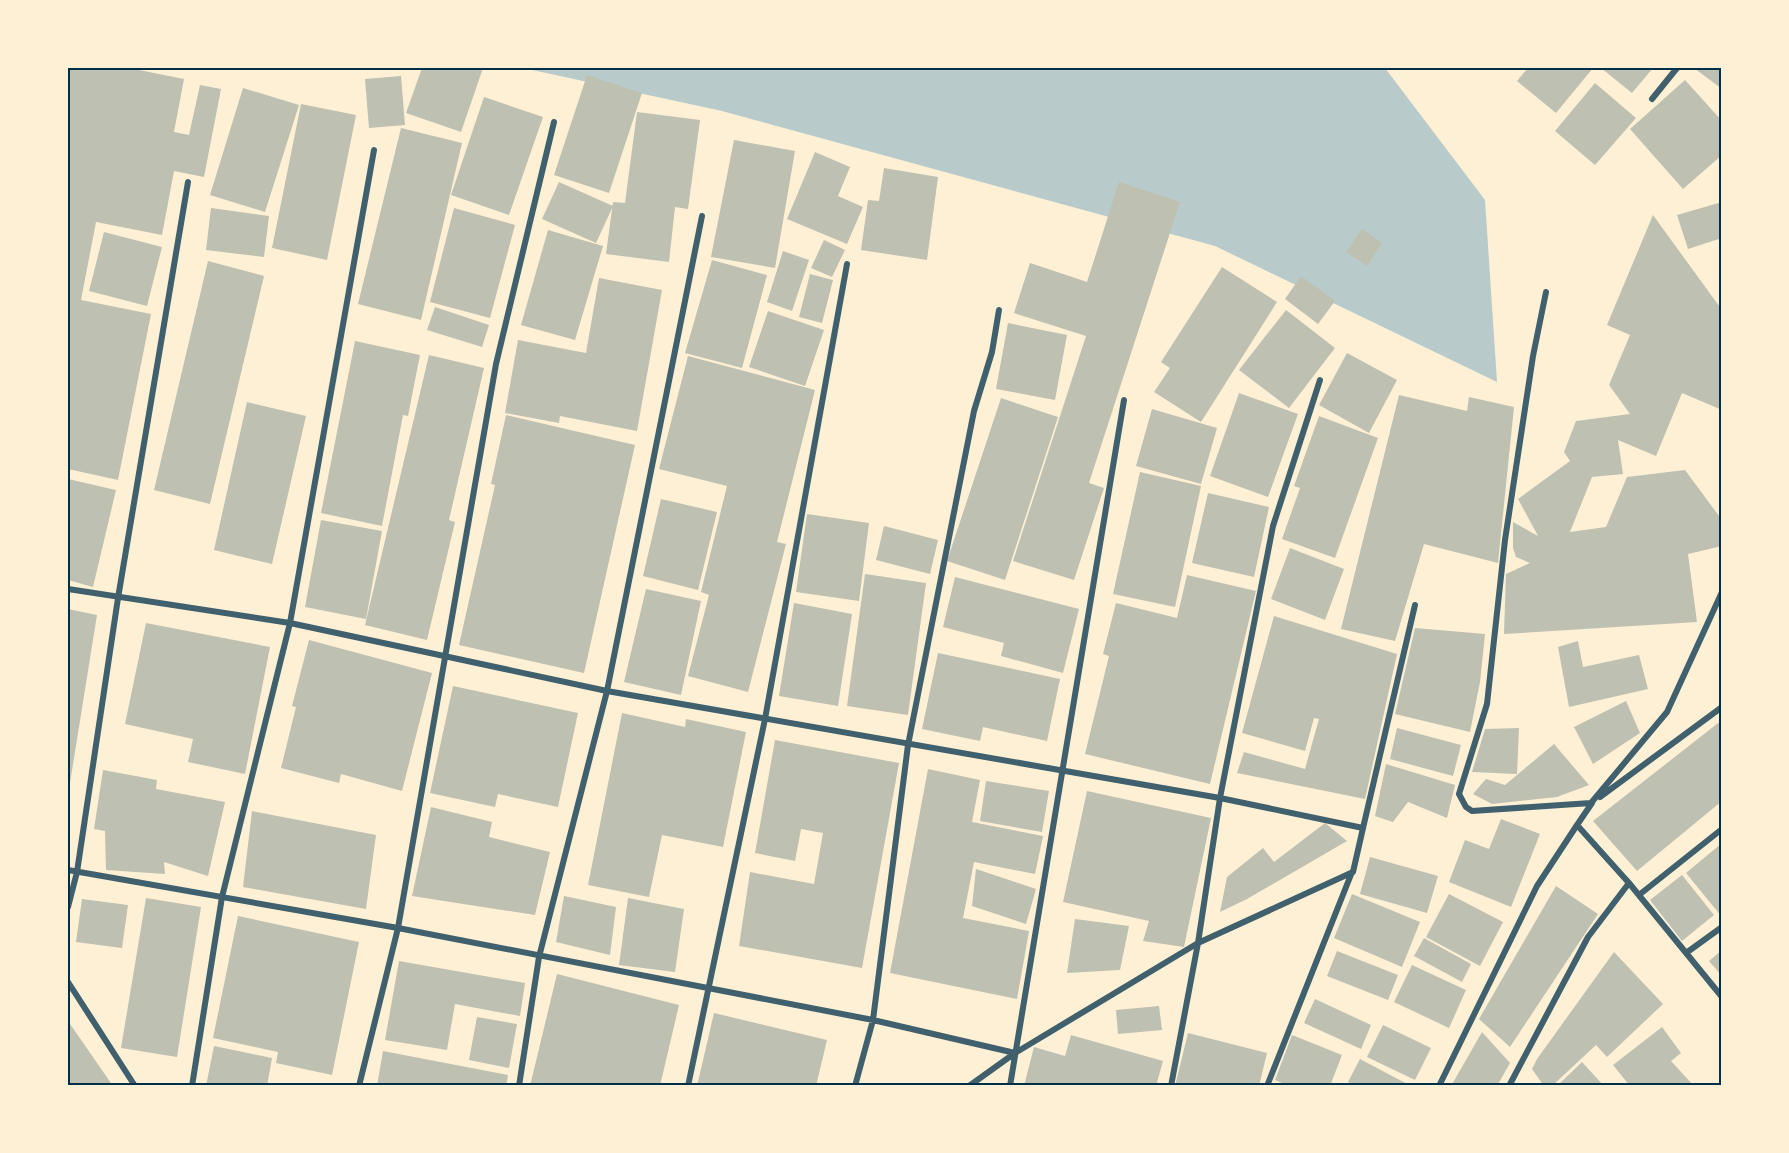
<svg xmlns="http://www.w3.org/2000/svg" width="1789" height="1153" font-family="'Golos Text',sans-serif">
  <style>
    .green { fill: #b9caca }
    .building { fill: #bec0b2 }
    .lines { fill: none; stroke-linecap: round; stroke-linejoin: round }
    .minor { stroke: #3f606c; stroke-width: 6 }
    .neatline { fill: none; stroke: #003049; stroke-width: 2 }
  </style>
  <rect width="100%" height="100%" fill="#fdf0d5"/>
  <path class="green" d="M523 68H1385L1485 200 1497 382 1215 246 722 111Z"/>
  <path class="building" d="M68 68H129L184 79 174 132 189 135 200 85 221 89 204 177 174 171 162 235 96 222 81 300 151 314 118 480 68 469Z
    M422 68H483L461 132 406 113Z
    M1528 68H1593L1556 113 1517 81Z
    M1601 68H1653L1632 93Z
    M1694 68H1722V89Z
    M587 75 642 93 609 193 554 175Z
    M401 76 405 125 369 128 365 79Z
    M1685 80 1722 121V155L1683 189 1630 129Z
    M1595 83 1636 118 1595 165 1555 131Z
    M243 88 299 105 265 212 210 195Z
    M484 97 543 117 509 215 451 195Z
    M301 104 356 115 327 260 272 248Z
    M637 112 700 120 688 209 675 207 669 262 606 254 613 202 625 203Z
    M401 128 462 143 421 320 358 304Z
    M734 140 795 151 775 268 711 257Z
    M815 152 850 167 838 196 863 207 847 244 787 219Z
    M884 168 938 177 927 260 861 250 868 200 879 201Z
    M559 182 613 206 596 243 542 219Z
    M1119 182 1180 202 1089 483 1104 488 1074 580 1013 561 1086 336 1014 313 1030 263 1087 282Z
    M1722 202V238L1688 249 1677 215Z
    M211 208 269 216 264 257 206 250Z
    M454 208 515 225 490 318 430 302Z
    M1653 215 1722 310V410L1682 393 1656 456 1618 440 1623 474 1592 477 1570 532 1606 527 1627 477 1685 470 1722 520V546L1688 554 1697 622 1504 634 1506 574 1530 563 1516 557 1513 548V522L1538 536 1518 499 1570 461 1564 452 1576 421 1630 414 1609 385 1630 335 1607 325Z
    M1362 229 1382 243 1367 266 1346 252Z
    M548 230 603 246 575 340 521 325Z
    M104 232 162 247 147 306 89 291Z
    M824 240 845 250 832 277 811 268Z
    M783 251 809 260 792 311 767 302Z
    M712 260 767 275 742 368 685 353Z
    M208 261 264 276 210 504 154 490Z
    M1222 267 1277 302 1201 422 1154 392 1170 368 1161 362Z
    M810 274 833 280 822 323 799 317Z
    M1301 276 1335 301 1318 324 1285 299Z
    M599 278 662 290 637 431 560 416 559 423 505 413 518 340 586 353Z
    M435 307 489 325 482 347 427 330Z
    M1286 310 1335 348 1289 408 1239 370Z
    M768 311 824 330 805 386 749 367Z
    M1008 323 1067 335 1055 400 996 389Z
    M355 341 420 355 408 416 403 415 382 526 321 513Z
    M1347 353 1397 380 1369 433 1319 405Z
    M429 355 484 368 449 520 455 522 427 640 365 625Z
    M688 356 815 390 777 542 786 544 748 692 688 676 709 595 701 592 727 486 659 469Z
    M1239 393 1298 414 1268 497 1210 476Z
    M1399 395 1467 411 1469 397 1514 407 1498 563 1424 544 1395 641 1341 629Z
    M1001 398 1058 417 1005 580 947 561Z
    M247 402 306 416 272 564 214 550Z
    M1152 409 1217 428 1201 484 1136 466Z
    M506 415 635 445 584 673 459 645 495 485 491 484Z
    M1319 416 1378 438 1335 558 1282 539 1300 488 1294 486Z
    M1140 472 1201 486 1175 607 1113 594Z
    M68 479 116 490 93 587 68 580Z
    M1208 493 1269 507 1254 577 1192 563Z
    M661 499 717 512 698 590 643 576Z
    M807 514 869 523 859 601 796 592Z
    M321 520 382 531 366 619 305 607Z
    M884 526 938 540 930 574 876 560Z
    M1290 548 1344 569 1325 620 1271 599Z
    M865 574 926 583 908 715 847 706Z
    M1187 575 1256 591 1210 784 1085 754 1109 656 1103 654 1116 603 1177 618Z
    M955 577 1079 609 1063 673 1001 656 1004 643 943 627Z
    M646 589 701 601 681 695 624 682Z
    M794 603 852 614 838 706 779 696Z
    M68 609 97 615 69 789H68Z
    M1274 616 1397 654 1365 799 1237 773 1244 752 1305 769 1319 719 1314 718 1305 751 1242 733Z
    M146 623 270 647 245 774 188 762 193 739 125 724Z
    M1415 628 1485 634 1480 682 1470 732 1395 714Z
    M309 640 432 673 402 791 341 774 339 783 281 768 296 707 292 706Z
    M1578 641 1583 667 1639 655 1648 689 1569 707 1558 647Z
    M938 653 1060 679 1047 741 983 727 980 741 922 729Z
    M453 686 578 713 558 807 498 794 495 807 430 793Z
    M1626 701 1640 733 1593 764 1574 727Z
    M622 713 685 727 686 719 746 732 723 847 662 835 649 897 588 885Z
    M1722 720V801L1637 871 1593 821Z
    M1397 728 1461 745 1453 776 1390 759Z
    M1519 728 1517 774 1472 772 1485 729Z
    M775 740 899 763 862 968 739 946 750 872 814 884 823 833 801 829 795 861 755 853Z
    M1554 744 1589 785 1557 797 1492 804 1473 794 1486 779 1505 785Z
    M1386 764 1455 785 1447 818 1408 802 1393 822 1375 816Z
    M928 769 980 780 972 822 1043 836 1035 874 974 862 963 918 1029 931 1017 999 890 973Z
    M103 770 157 780 156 789 225 802 208 876 164 862 165 874 106 870 105 831 94 829Z
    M986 781 1049 791 1042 832 980 821Z
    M1087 791 1211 818 1184 947 1143 941 1149 921 1063 902Z
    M431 807 492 822 489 837 550 852 535 915 412 896Z
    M252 811 376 835 366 909 243 887Z
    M1501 819 1540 834 1511 907 1449 882 1465 840 1489 849Z
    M1325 823 1347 841 1247 899 1220 912 1227 877 1263 848 1274 862Z
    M1722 843V917L1686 873Z
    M1370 857 1438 876 1427 913 1360 894Z
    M976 869 1036 889 1026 924 972 906Z
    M1682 875 1714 915 1682 941 1650 900Z
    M1556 886 1598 914 1510 1047 1479 1019Z
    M1352 894 1420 922 1402 967 1334 938Z
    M1449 894 1503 922 1480 966 1426 937Z
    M564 896 616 907 610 955 556 942Z
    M146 898 201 907 177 1057 121 1048Z
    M628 898 684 909 675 972 619 965Z
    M82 899 128 905 122 948 76 942Z
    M238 916 359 942 332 1075 276 1063 278 1052 213 1038Z
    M1075 919 1129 926 1120 970 1067 973Z
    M1424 938 1471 964 1462 982 1414 956Z
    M1722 950V976L1709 961Z
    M1337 951 1398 975 1388 1000 1327 976Z
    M1614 952 1663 1004 1607 1057 1596 1045 1552 1086H1544L1532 1069 1537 1059Z
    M399 961 525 983 520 1016 455 1004 447 1050 385 1040Z
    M1412 965 1466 990 1449 1028 1394 1002Z
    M557 974 679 1005 660 1086H530Z
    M1315 999 1371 1025 1361 1049 1304 1023Z
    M1159 1006 1162 1030 1118 1034 1116 1010Z
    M714 1013 827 1040 816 1086H697Z
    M477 1017 517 1024 509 1068 469 1060Z
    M68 1021 113 1086H68Z
    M1383 1025 1431 1048 1415 1080 1367 1057Z
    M1662 1027 1681 1053 1671 1061 1694 1086H1630L1613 1065Z
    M1482 1032 1510 1063 1497 1086H1451Z
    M1188 1033 1267 1053 1259 1086H1175Z
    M1071 1035 1163 1061 1156 1086H1024L1034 1047 1065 1056Z
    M1292 1035 1342 1055 1330 1086H1289L1275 1080Z
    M214 1046 272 1058 267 1086H206Z
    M383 1051 508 1075 506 1086H377Z
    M1360 1059 1411 1086H1355L1348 1082Z
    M1582 1062 1604 1086H1557Z"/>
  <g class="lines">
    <path class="minor" d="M1652 99 1677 68
      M1546 292 1533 356 1505 540 1487 704 1459 794 1466 807 1472 811 1591 803 1667 712 1722 592
      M68 589 290 623 607 691 1220 798 1363 828 1353 872 1198 943 1015 1053 969 1086
      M1600 797 1722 707
      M1592 803 1577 825 1629 883 1722 997
      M1363 828 1415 605
      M68 870 398 928 873 1020 1015 1053
      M1639 895 1722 829
      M68 907 77 872 118 598 188 182
      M1686 953 1722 927
      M68 982 135 1086
      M192 1086 222 897 290 623 374 150
      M359 1086 398 928 496 364 554 122
      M519 1086 539 957 607 691 702 216
      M688 1086 765 719 847 264
      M855 1086 873 1020 908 745 974 411 992 352 999 310
      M1010 1086 1124 400
      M1171 1086 1198 943 1220 798 1273 526 1320 380
      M1267 1086 1352 872
      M1439 1086 1537 886 1577 825
      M1509 1086 1588 937 1629 883"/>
  </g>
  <rect width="1789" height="1153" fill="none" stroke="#fdf0d5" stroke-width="138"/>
  <rect x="69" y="69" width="1651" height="1015" class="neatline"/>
</svg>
